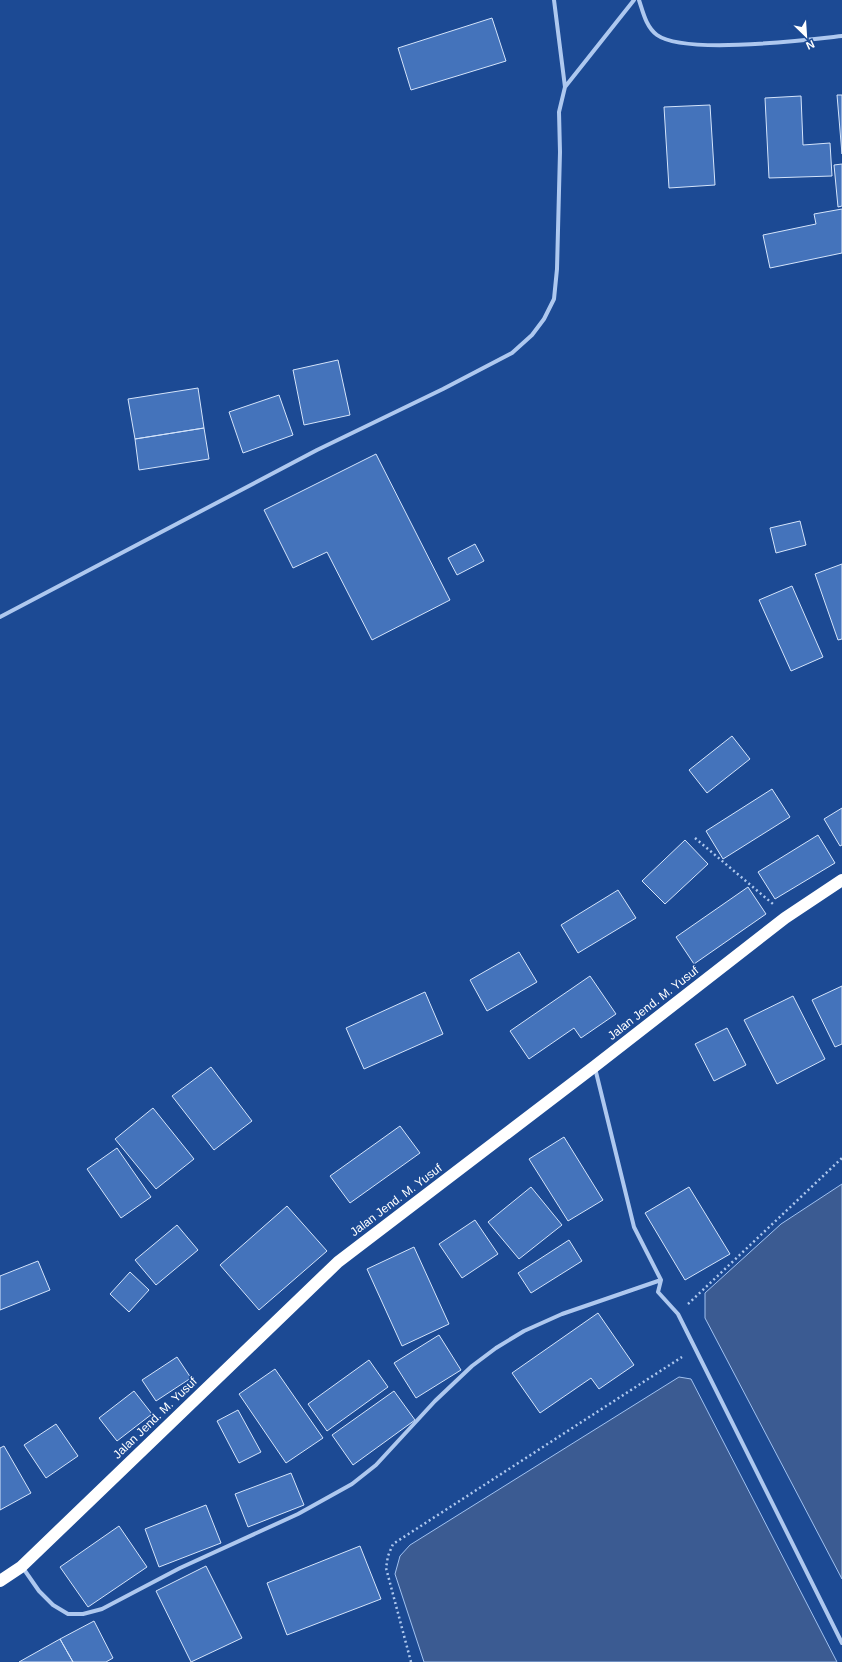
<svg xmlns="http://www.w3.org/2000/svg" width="842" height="1662" font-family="Arial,sans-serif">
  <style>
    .water { fill: #3b5b92; stroke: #a1c2f1 }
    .building { fill: #4473bb; stroke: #d4e4fb }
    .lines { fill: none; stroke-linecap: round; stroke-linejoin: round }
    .path { stroke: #aec8ef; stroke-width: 2.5; stroke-dasharray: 2 3; stroke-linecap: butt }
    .street { stroke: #aec8ef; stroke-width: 4 }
    .highway { stroke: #fff; stroke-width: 12 }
    .labels { text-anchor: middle; stroke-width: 3.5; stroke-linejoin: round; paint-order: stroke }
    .street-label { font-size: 12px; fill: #fff; stroke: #1c4a94 }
  </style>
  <rect width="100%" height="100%" fill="#1c4a94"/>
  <path class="water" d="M842 1184V1579L705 1318V1293L781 1224Z
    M679 1377 691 1379 837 1662H424L395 1574 400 1556 410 1545Z"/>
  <path class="building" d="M492 18 506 61 411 90 398 48Z
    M837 95H842V154Z
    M801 96 803 145 830 143 832 176 769 178 765 98Z
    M710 105 715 185 669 188 664 107Z
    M842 164V206L838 207 834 165Z
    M842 209V253L770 268 763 235 816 224 814 214Z
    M338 360 350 415 304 425 293 370Z
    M198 388 204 428 135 439 128 399Z
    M279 395 293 435 243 453 229 412Z
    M204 428 209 459 139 470 135 439Z
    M376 454 450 600 372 640 327 552 293 568 264 510Z
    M800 521 806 545 776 553 770 528Z
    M475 544 484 561 457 575 448 558Z
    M842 564V639L838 640 815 574Z
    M792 586 823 657 791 671 759 600Z
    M732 736 750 759 707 793 689 770Z
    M772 789 790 817 723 859 706 831Z
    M842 808V845L840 846 824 819Z
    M818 835 835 863 775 899 758 872Z
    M685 840 708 864 665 904 642 881Z
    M748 887 766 914 694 964 676 937Z
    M618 890 636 918 578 953 561 925Z
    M519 952 537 982 487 1011 470 980Z
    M590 976 616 1014 581 1038 574 1028 529 1059 510 1031Z
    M842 986V1044L835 1047 812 1000Z
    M425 992 443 1034 364 1069 346 1028Z
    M793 996 825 1059 777 1084 744 1020Z
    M727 1028 746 1065 714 1081 695 1044Z
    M211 1067 252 1121 214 1150 172 1096Z
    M153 1108 194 1159 156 1189 115 1139Z
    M400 1126 420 1153 350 1203 330 1176Z
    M564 1137 603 1200 568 1221 529 1159Z
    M117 1148 151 1197 121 1218 87 1169Z
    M531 1187 562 1225 519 1259 488 1222Z
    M689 1187 730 1254 685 1280 645 1213Z
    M287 1206 327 1251 259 1310 220 1265Z
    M475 1220 498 1254 462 1278 439 1244Z
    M177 1225 198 1250 156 1285 135 1260Z
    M569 1240 582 1261 531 1293 518 1273Z
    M414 1247 449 1324 402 1346 367 1269Z
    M38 1261 50 1290 0 1310V1276Z
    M130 1272 149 1290 129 1312 110 1294Z
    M598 1313 634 1365 599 1389 591 1378 540 1413 512 1373Z
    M439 1335 461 1370 416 1398 394 1363Z
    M177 1357 191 1378 156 1401 142 1380Z
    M369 1360 388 1387 327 1431 308 1404Z
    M275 1369 323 1438 286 1463 239 1394Z
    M134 1391 152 1414 117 1441 99 1418Z
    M394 1391 415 1420 353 1465 332 1435Z
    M238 1410 261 1452 239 1463 217 1421Z
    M56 1424 78 1456 46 1478 24 1445Z
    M4 1446 31 1493 0 1510V1448Z
    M291 1473 304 1505 248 1527 235 1494Z
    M206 1505 221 1543 159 1567 145 1529Z
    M119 1526 147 1567 88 1607 60 1567Z
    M360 1546 381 1599 287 1635 267 1583Z
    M206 1566 242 1638 191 1662 156 1591Z
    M94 1621 113 1658 106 1662H73L60 1639Z
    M60 1639 73 1662H19Z"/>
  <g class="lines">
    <path class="path" d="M695 838 773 904
      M688 1304 842 1158
      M411 1662 386 1568 388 1556 393 1544 682 1357"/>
    <path class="street" d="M554 0 565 87
      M639 0C643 12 646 27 657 35 685 55 805 40 842 36
      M0 617 317 450 443 389 512 353 532 335 544 319 554 299 557 269 560 152 559 112 565 87 634 0
      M595 1068 634 1227 661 1280 658 1292 678 1314 842 1643
      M23 1568 39 1591 53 1605 68 1614H83L102 1609 180 1568 298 1514 352 1484 376 1465 435 1401 472 1366 496 1348 524 1331 562 1314 661 1280"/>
    <path class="highway" d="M0 1581 21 1567 338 1262 595 1066 785 918 842 880"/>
  </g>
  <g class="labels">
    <g class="street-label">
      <text transform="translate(653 1003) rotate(-38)" y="4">Jalan Jend. M. Yusuf</text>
      <text transform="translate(396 1200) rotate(-37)" y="4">Jalan Jend. M. Yusuf</text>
      <text transform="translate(155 1418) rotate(-44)" y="4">Jalan Jend. M. Yusuf</text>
    </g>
  </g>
  <g transform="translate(806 36) rotate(155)" stroke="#1c4a94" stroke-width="3" paint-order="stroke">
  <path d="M0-3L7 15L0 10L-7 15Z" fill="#ffffff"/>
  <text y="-6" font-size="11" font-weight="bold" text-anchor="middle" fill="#ffffff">N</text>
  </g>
</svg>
